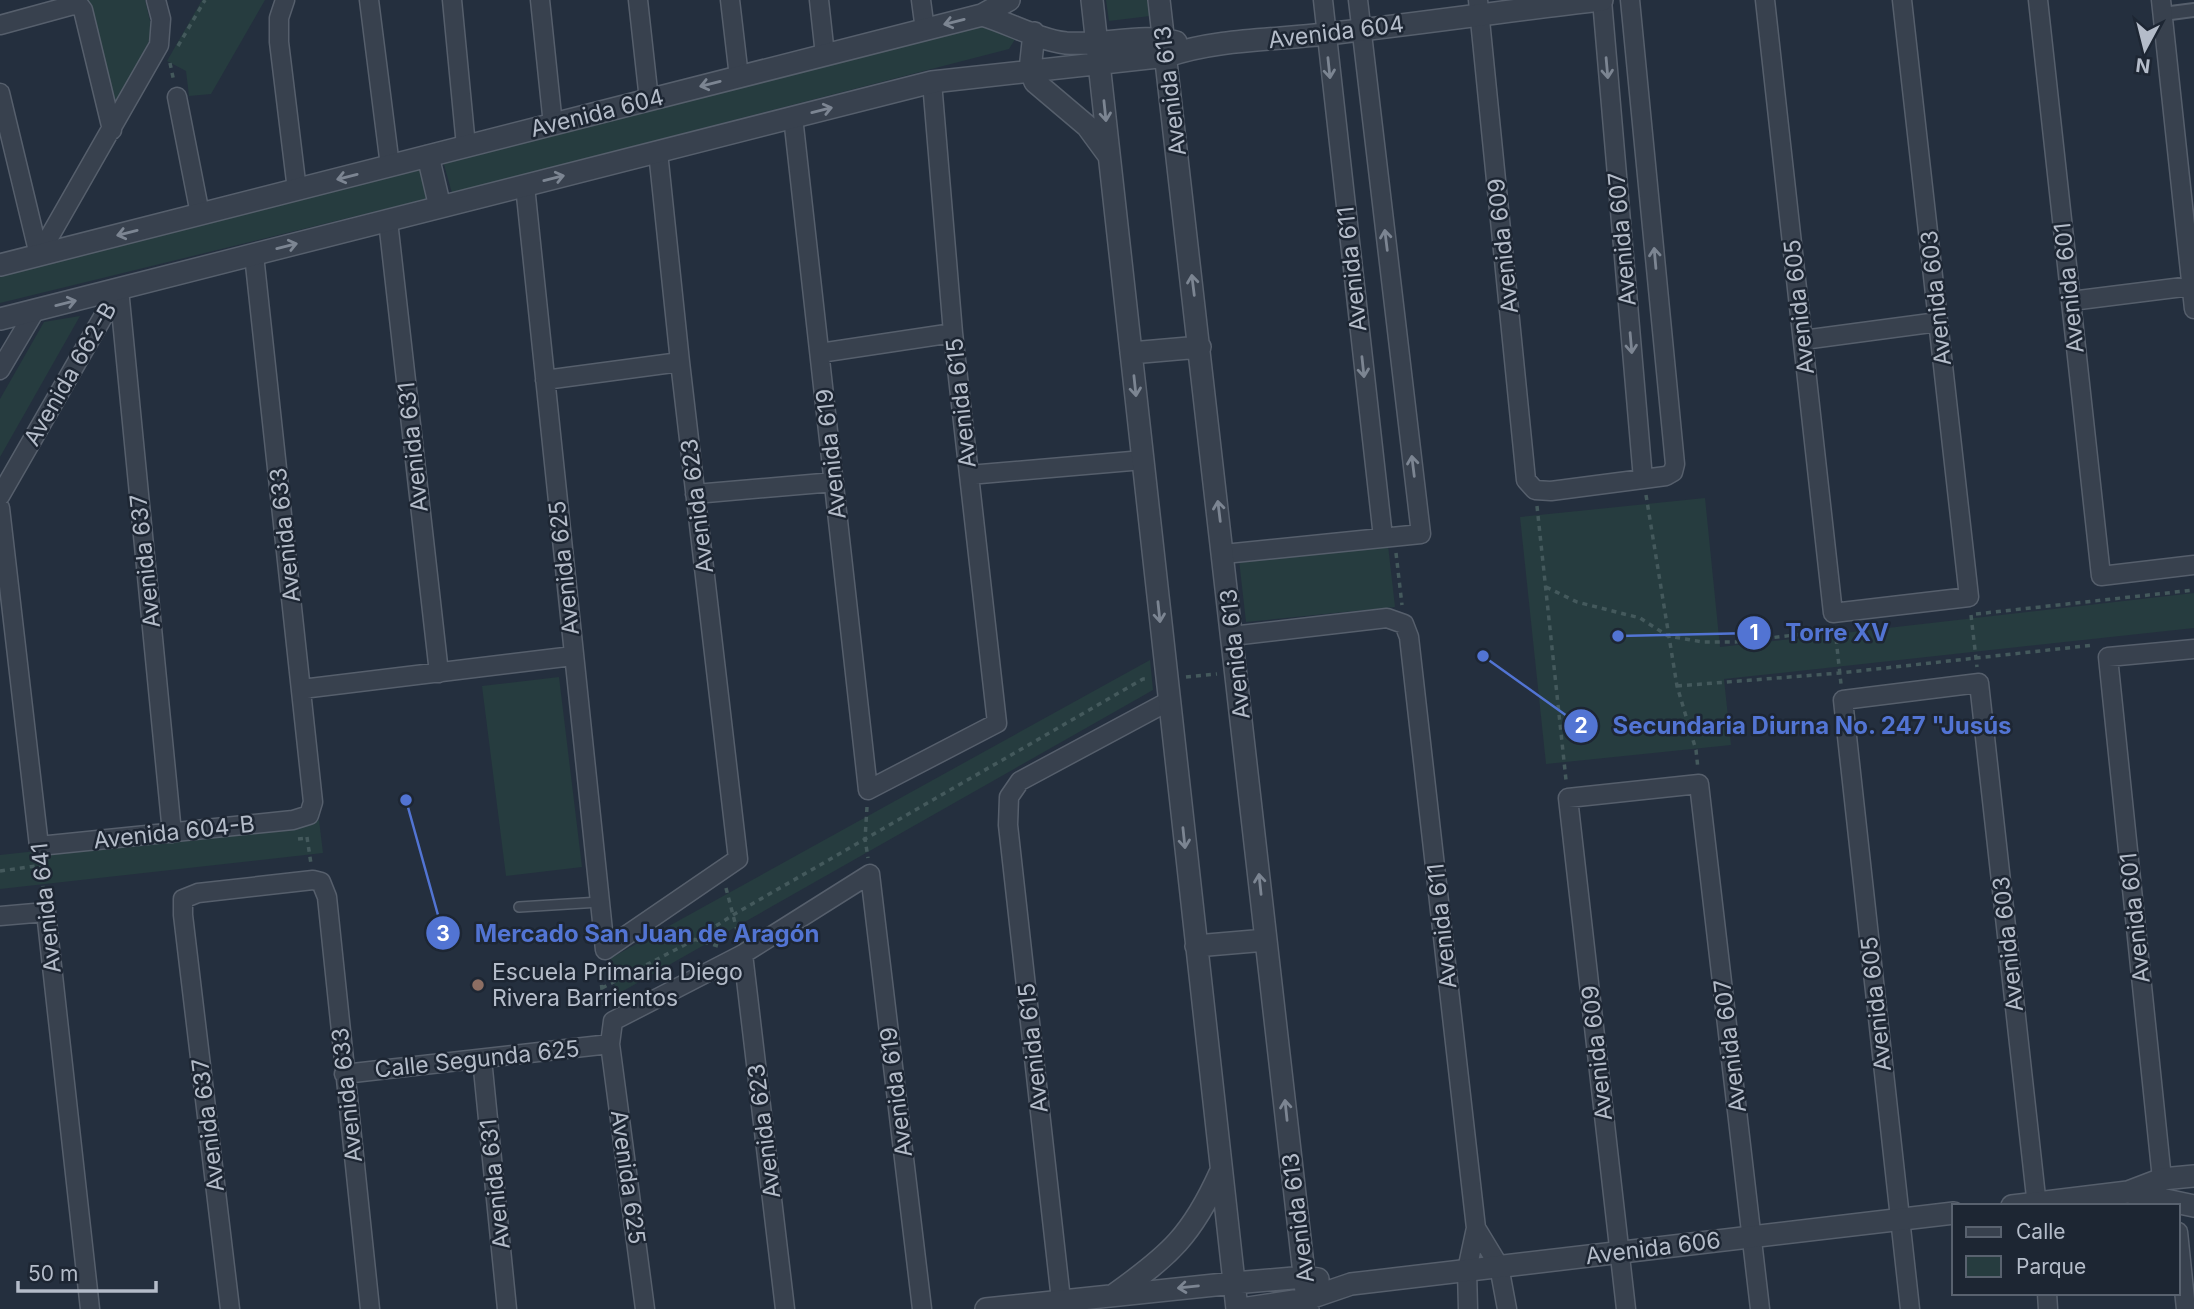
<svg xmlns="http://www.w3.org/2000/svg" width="2194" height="1309" font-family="Inter,sans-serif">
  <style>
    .green { fill: #263c3f }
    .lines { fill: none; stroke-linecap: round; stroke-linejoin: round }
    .service-casing { stroke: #565f6c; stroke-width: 12 }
    .pedestrian-casing { stroke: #565f6c; stroke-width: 16 }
    .minor-casing { stroke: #565f6c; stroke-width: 21 }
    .tertiary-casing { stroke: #565f6c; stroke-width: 24 }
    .path { stroke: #44595c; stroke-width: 3.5; stroke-dasharray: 5 5; stroke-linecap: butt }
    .service { stroke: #38414e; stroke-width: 9 }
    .pedestrian { stroke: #38414e; stroke-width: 12 }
    .minor { stroke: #38414e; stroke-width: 18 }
    .tertiary { stroke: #38414e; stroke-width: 21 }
    .oneway { stroke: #7c8592 }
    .education-dot { fill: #8d6e63; stroke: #1d2633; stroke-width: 2.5 }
    .labels { text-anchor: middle; stroke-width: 5; stroke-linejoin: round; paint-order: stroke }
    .street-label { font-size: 23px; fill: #b4bcc9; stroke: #1d2633 }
    .poi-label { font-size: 23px; fill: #b4bcc9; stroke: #1d2633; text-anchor: start }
    .leader { fill: none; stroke: #5274d3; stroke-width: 2.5 }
    .callout-dot { fill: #5274d3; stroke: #1d2633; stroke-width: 2.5 }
    .mark-label { font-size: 21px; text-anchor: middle; font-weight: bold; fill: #fff }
    .callout-label { font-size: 24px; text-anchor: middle; font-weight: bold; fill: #5274d3; stroke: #1d2633; stroke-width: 5; stroke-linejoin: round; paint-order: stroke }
  </style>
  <rect width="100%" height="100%" fill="#242f3e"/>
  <path class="green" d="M88 0H145L153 33 115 109Z
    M202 0H265L211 94 189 96 186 71 167 61Z
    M1106 0H1148L1150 16 1109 21Z
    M986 22 1017 36 1009 49 452 193 443 161Z
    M422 166 430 198 0 303V274Z
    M80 316 0 457V399L44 322Z
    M1705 498 1720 647 2194 593V628L1724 679 1731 745 1546 764 1520 517Z
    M1388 545 1395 607 1246 622 1239 560Z
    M1150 660 1153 690 616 995 611 958Z
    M559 677 582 867 506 876 482 686Z
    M319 820 323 853 0 889V855Z"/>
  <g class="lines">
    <defs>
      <path id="service" d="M519 907 600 902"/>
      <path id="pedestrian" d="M2163 14 2194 10"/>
      <path id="minor" d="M285 0 279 18V42L297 190
        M369 0 390 166
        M452 0 466 146
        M540 0 553 125
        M638 0 649 100
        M730 0 739 77
        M819 0 825 55
        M921 0 925 30
        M1323 0 1383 537
        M1478 0 1526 480 1535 490 1551 491 1666 476 1673 472 1675 464 1630 0
        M1602 0 1643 479
        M1765 0 1833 613 1969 597 1902 0
        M2038 0 2101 576 2194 565
        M2161 0 2194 309
        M0 25 73 5 80 6 83 10 112 130
        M0 93 39 255
        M177 97 200 214
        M793 117 868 790 997 723 953 333 932 82
        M525 186 605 950 738 859 680 362 658 152
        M388 221 439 673
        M39 255 159 45 161 19 156 0
        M119 289 172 833
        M2071 301 2191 286
        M1803 340 1938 322
        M820 353 953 333
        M0 370 35 311
        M545 380 680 362
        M969 475 1143 460
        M695 494 834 482
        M0 496 119 289
        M0 508 39 846 293 820 309 815 313 802 254 255
        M1224 554 1421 534 1358 0
        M1232 636 1387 618 1404 624 1409 637 1476 1228 1467 1270 1468 1309
        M302 689 573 656
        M0 916 46 912 90 1309
        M743 954 785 1309
        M482 1059 507 1309
        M344 1074 610 1044
        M2162 1179 2108 657 2194 649
        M1476 1228 1499 1266 1507 1309
        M2178 1232 2186 1309
        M2047 1293 2048 1309
        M1061 1300 1008 825 1009 797 1020 781 1169 701
        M230 1309 183 915V899L198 893 313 880 321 882 327 897 370 1309
        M645 1309 610 1044 613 1021 743 954 870 874 922 1309
        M1626 1309 1568 798 1699 784 1760 1309
        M1910 1309 1843 700 1979 683 2037 1206"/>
      <path id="tertiary" d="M1092 0 1237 1309
        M1159 0 1308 1309
        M982 15 1009 0
        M1034 33 1030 70 1035 82 1087 126 1109 156
        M428 156 440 207
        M0 265 982 15C1009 23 1039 40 1066 43 1101 46 1143 33 1176 42
        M0 319 932 82 1167 56C1217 39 1273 40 1326 34 1418 24 1510 10 1602 0
        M1131 353 1200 347
        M1196 946 1266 940
        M2128 1192 2194 1206
        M2012 1206 2128 1192 2162 1179 2194 1176
        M1115 1294C1170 1255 1192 1235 1220 1173
        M986 1309 1234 1283 1305 1277 1318 1279
        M1241 1309 1307 1299 1351 1284 1954 1213"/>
    </defs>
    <use href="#service" class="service-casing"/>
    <use href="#pedestrian" class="pedestrian-casing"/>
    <use href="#minor" class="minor-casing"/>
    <use href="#tertiary" class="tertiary-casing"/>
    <path class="path" d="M178 46 205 0
      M170 63 174 82
      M1646 495 1677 686 1696 750 1698 769
      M1537 506 1566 780
      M1396 553 1402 605
      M1546 587 1577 602 1640 618 1668 636 1703 642H1735L1829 631
      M1976 614 2194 590
      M1971 615 1977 667
      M1835 629 1841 684
      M1186 677 1217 674
      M1677 686 1840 673 2094 645
      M867 807 865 839 868 858
      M307 837 311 864
      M298 839 307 838
      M41 866 44 896
      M0 871 43 865
      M726 888 739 938
      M665 931 718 946
      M599 965 604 1006
      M602 988 694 940 733 915 1143 679H1147"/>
    <use href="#service" class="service"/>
    <use href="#pedestrian" class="pedestrian"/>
    <use href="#minor" class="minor"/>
    <use href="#tertiary" class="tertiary"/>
  </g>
  <defs><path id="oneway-shaft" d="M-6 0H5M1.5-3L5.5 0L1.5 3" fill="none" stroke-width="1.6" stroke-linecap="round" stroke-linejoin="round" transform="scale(1.75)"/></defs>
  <g class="oneway">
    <use href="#oneway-shaft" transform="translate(954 22) rotate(166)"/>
    <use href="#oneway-shaft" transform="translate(1329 68) rotate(84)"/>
    <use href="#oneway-shaft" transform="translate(1607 68) rotate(85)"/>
    <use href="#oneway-shaft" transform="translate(710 84) rotate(166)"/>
    <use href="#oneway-shaft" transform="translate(822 110) rotate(-14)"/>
    <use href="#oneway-shaft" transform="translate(1105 111) rotate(84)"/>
    <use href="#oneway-shaft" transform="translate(347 177) rotate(166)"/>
    <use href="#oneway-shaft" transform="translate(554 178) rotate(-14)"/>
    <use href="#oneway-shaft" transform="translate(127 233) rotate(166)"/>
    <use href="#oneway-shaft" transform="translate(1386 240) rotate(-97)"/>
    <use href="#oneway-shaft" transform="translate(287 246) rotate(-14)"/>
    <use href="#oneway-shaft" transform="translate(1655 258) rotate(-95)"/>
    <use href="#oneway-shaft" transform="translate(1193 285) rotate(-97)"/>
    <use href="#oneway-shaft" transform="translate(66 303) rotate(-14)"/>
    <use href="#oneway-shaft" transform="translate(1631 343) rotate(85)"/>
    <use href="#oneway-shaft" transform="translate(1363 367) rotate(84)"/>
    <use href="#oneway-shaft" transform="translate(1135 386) rotate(84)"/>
    <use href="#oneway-shaft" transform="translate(1413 466) rotate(-97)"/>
    <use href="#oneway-shaft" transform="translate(1219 511) rotate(-97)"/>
    <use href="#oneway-shaft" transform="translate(1159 612) rotate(84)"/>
    <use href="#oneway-shaft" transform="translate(1184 838) rotate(84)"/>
    <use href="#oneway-shaft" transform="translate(1260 884) rotate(-96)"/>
    <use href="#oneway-shaft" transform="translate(1286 1110) rotate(-96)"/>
    <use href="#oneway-shaft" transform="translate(1188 1287) rotate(174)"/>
  </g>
  <circle class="education-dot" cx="478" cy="985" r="7"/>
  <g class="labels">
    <g class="street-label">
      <text transform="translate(1336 32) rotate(-7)" y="8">Avenida 604</text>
      <text transform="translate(1170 91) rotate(-97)" y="8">Avenida 613</text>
      <text transform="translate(597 113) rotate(-14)" y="8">Avenida 604</text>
      <text transform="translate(1622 239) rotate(-95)" y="8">Avenida 607</text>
      <text transform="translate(1503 246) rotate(-96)" y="8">Avenida 609</text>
      <text transform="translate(1352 269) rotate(-96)" y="8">Avenida 611</text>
      <text transform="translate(2069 288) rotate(-96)" y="8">Avenida 601</text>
      <text transform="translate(1936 298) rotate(-96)" y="8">Avenida 603</text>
      <text transform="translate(1799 307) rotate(-96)" y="8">Avenida 605</text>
      <text transform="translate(70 374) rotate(-60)" y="8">Avenida 662-B</text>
      <text transform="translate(961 403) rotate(-96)" y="8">Avenida 615</text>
      <text transform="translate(413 447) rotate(-96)" y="8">Avenida 631</text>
      <text transform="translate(831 454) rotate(-96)" y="8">Avenida 619</text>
      <text transform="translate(697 506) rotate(-97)" y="8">Avenida 623</text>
      <text transform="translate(285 535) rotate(-96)" y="8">Avenida 633</text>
      <text transform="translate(145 561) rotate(-96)" y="8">Avenida 637</text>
      <text transform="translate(564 568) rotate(-96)" y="8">Avenida 625</text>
      <text transform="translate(1235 654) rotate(-96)" y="8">Avenida 613</text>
      <text transform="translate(174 832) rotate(-6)" y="8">Avenida 604-B</text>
      <text transform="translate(46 908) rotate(-96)" y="8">Avenida 641</text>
      <text transform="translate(2135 918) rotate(-96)" y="8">Avenida 601</text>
      <text transform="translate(1442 926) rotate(-96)" y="8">Avenida 611</text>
      <text transform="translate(2008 944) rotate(-96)" y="8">Avenida 603</text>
      <text transform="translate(1876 1004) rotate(-96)" y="8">Avenida 605</text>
      <text transform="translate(1730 1046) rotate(-97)" y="8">Avenida 607</text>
      <text transform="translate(1033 1048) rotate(-96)" y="8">Avenida 615</text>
      <text transform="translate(1597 1053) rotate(-96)" y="8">Avenida 609</text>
      <text transform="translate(477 1059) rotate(-6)" y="8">Calle Segunda 625</text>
      <text transform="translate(896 1092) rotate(-97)" y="8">Avenida 619</text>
      <text transform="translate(347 1095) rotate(-96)" y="8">Avenida 633</text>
      <text transform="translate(208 1125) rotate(-97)" y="8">Avenida 637</text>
      <text transform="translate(764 1131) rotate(-97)" y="8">Avenida 623</text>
      <text transform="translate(628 1177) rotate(82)" y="8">Avenida 625</text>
      <text transform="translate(495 1184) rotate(-96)" y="8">Avenida 631</text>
      <text transform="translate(1298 1218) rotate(-97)" y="8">Avenida 613</text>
      <text transform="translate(1653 1248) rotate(-7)" y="8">Avenida 606</text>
    </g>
    <g class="poi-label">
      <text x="492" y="980">Escuela Primaria Diego<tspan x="492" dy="26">Rivera Barrientos</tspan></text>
    </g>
  </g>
  <path class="leader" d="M1618 636L1754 633M1483 656L1581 726M406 800L443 933"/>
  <g class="callout-dot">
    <circle cx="1618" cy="636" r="7"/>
    <circle cx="1483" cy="656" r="7"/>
    <circle cx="406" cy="800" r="7"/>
    <circle cx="1754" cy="633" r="18"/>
    <circle cx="1581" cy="726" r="18"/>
    <circle cx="443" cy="933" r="18"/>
  </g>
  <g class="mark-label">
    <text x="1754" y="640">1</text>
    <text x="1581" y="733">2</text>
    <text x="443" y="941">3</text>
  </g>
  <g class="callout-label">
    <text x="1837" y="641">Torre XV</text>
    <text x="1812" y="734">Secundaria Diurna No. 247 "Jusús</text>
    <text x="647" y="942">Mercado San Juan de Aragón</text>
  </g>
  <rect x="1952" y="1204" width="228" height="91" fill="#1d2633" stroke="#59626f" stroke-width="2"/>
  <rect x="1966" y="1227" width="35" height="10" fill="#38414e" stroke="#59626f" stroke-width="2"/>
  <text x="2016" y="1239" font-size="21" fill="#b4bcc9">Calle</text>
  <rect x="1966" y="1256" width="35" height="21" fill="#263c3f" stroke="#59626f" stroke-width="2"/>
  <text x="2016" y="1274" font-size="21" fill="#b4bcc9">Parque</text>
  <g transform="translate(2145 49) rotate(187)" stroke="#1d2633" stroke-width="5" paint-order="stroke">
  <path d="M0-5L12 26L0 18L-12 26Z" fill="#b4bcc9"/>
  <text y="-10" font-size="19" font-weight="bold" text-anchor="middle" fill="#b4bcc9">N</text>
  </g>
  <path d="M18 1281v10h138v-10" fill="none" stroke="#b4bcc9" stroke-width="3.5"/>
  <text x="28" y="1281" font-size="21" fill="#b4bcc9" stroke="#1d2633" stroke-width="5" paint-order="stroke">50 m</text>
</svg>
